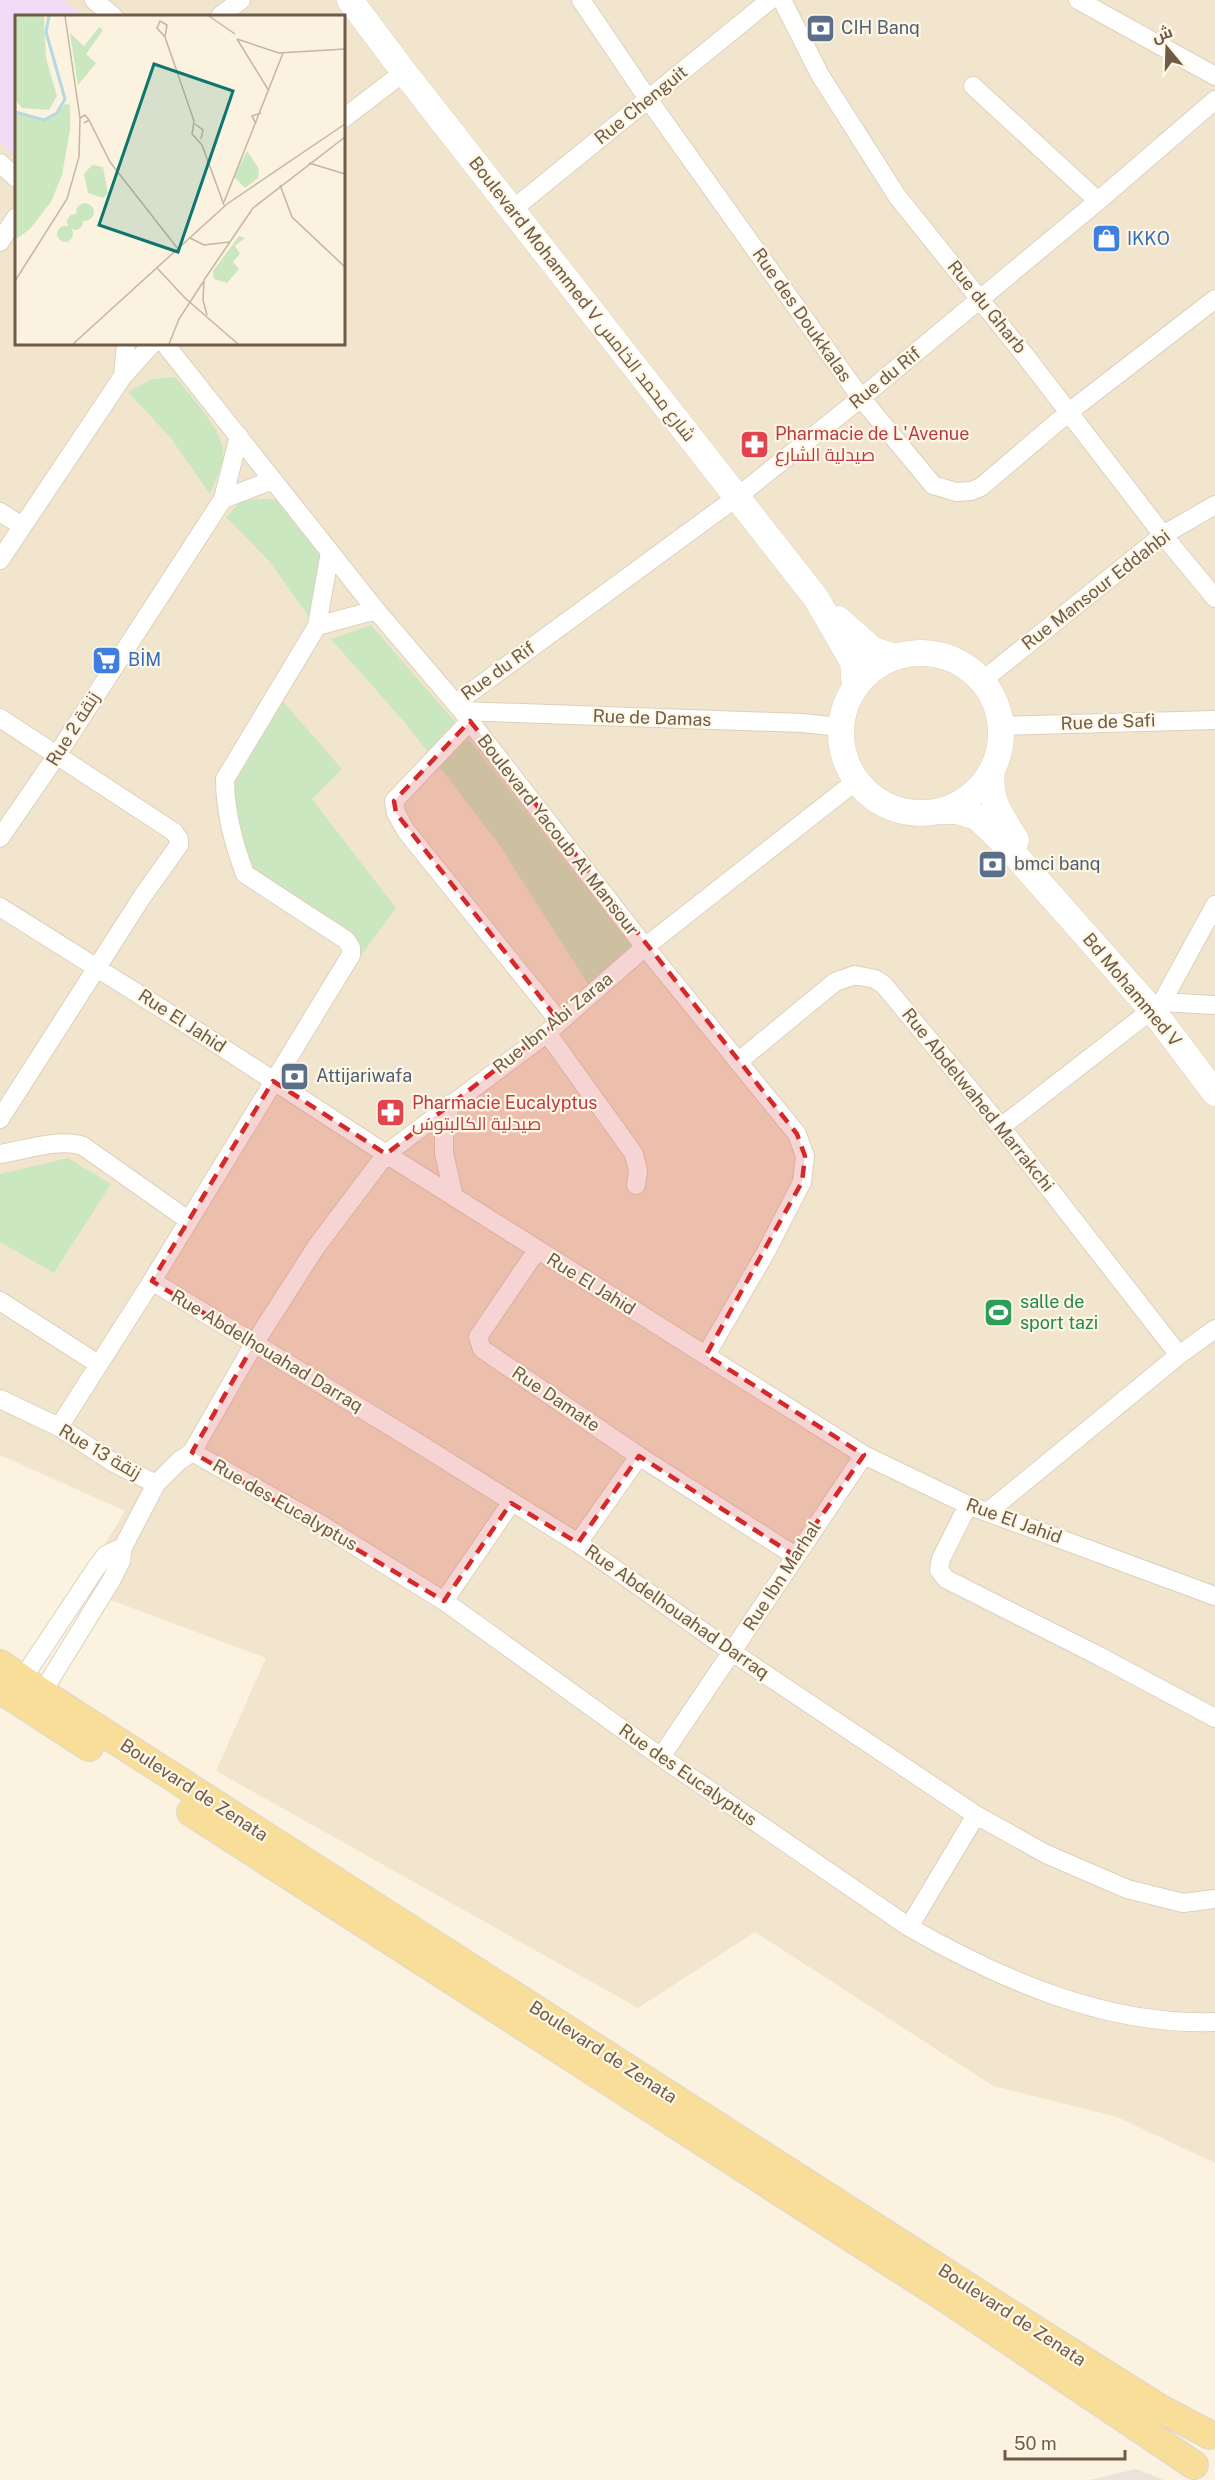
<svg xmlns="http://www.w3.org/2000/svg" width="1215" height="2480" font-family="'Public Sans',Cairo,sans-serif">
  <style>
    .residential { fill: #f2e5ce; fill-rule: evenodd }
    .industrial { fill: #e9e3db }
    .education { fill: #f0dcf7 }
    .green { fill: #cbe7bf }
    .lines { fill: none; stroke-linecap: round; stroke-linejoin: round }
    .street-casing { stroke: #ded0bc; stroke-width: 20 }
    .secondary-casing { stroke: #e3d1ba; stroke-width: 27 }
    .primary-casing { stroke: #ddd7d3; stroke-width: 30 }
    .street { stroke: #fff; stroke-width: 18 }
    .secondary { stroke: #fff; stroke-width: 26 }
    .primary { stroke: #f8de99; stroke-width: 28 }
    .marked { fill: #d62828; fill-opacity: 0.2; stroke: #d62828; stroke-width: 4.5; stroke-dasharray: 12 8; stroke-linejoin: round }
    .labels { text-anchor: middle; stroke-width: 4.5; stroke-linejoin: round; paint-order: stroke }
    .service-label { font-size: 18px; fill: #4e5e75; stroke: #fef7e5; text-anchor: start }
    .street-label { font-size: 18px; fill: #705a48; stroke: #fef7e5 }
    .shop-label { font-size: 18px; fill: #366cbe; stroke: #fef7e5; text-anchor: start }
    .health-label { font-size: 18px; fill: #be3a42; stroke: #fef7e5; text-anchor: start }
    .leisure-label { font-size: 18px; fill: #27864d; stroke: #fef7e5; text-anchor: start }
    .inset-river { fill: none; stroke: #b5d8e3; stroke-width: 3 }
    .inset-road { fill: none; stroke: #c3b6a3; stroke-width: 1.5 }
    .view { fill: #0f766e; fill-opacity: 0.15; stroke: #0f766e; stroke-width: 3 }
    .inset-edge { fill: none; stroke: #705a48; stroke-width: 3 }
  </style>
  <rect width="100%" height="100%" fill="#fbf3df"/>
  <path class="residential" d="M0 0H1215V2163L1117 2117 993 2086 755 1932 638 2008 216 1771 266 1658 78 1588 125 1511 0 1455ZM16 16H344V344H16Z"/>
  <path class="industrial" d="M1136 2469 1164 2480H1089Z"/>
  <path class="education" d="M0 0H64L83 16H16V158L0 141Z"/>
  <path class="green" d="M175 377C189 394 220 427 223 449 225 463 215 482 210 494L170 437 128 392 152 379Z
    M254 499H277L320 554 310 618 269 561 226 517 239 503Z
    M371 625 457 724 635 950 593 992 498 843 406 724 331 639Z
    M279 697 342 769 312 799 396 908 360 957 251 882 221 768Z
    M68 1158 111 1184 54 1273 0 1242V1174Z"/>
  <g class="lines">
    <defs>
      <path id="street" d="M94 0 113 16
        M581 0 648 99 861 398 933 485 956 492 971 491 981 487 1069 412 1215 299
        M782 0 820 75 897 196 1027 358 1163 535 1215 598
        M1078 0 1215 76
        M220 16 241 0
        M973 86 1098 201
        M344 118 404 72
        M0 163 16 178
        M513 209 770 0
        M0 242 16 217
        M165 344 376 610 462 711 645 947 797 1134 805 1156 802 1182 766 1252 706 1355
        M123 376 126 344
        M223 499 273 480
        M0 512 22 526
        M330 552 317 626 376 610
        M0 560 123 376 152 344
        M982 681 1163 535 1215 505
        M456 703 737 497 861 398 1098 201 1215 100
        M462 711 802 723 840 727
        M0 718 174 832 179 839V845L142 897 0 1119
        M470 721 394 801 396 813 406 831 559 1021
        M1001 726 1215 720
        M0 838 57 755 223 499 239 436
        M0 907 194 1029 386 1154 864 1455 968 1505 1215 1596
        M1162 1002 1215 905
        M547 1033 634 1154 638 1171 636 1185
        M739 1061 835 982 855 975 875 979 884 985 1001 1127 1179 1355
        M450 1104 444 1132V1153L454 1197
        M1001 1127 1162 1002 1215 1005
        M0 1154C26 1150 58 1138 83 1146L188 1220
        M537 1250 478 1337 482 1349 639 1456 794 1555
        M152 1281 418 1443 578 1543 732 1652 976 1815 1046 1854 1127 1889 1183 1903 1215 1899
        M0 1301 98 1364
        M0 1399 59 1427 114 1463 156 1484 179 1461 192 1452 254 1344 316 1247 386 1154 547 1033 645 947 856 781
        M59 1427 152 1281 351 955V948L346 940 245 874C234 845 225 810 225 779L317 626
        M192 1452 317 1522 444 1601 661 1757 909 1927C1002 1980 1106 2026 1215 2022
        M968 1505 941 1559 939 1570 946 1579 1099 1656 1215 1718
        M989 1511 1179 1355 1215 1329
        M578 1543 639 1456
        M444 1601 511 1503
        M17 1687 96 1568 106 1555 123 1547
        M37 1701 112 1579 121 1561 123 1547 156 1484
        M661 1757 864 1455
        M909 1927 976 1815"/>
      <path id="secondary" d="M350 0 404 72 816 598 853 662 855 687
        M838 619 873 650 895 657
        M841 733a80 80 0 1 1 160 0a80 80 0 1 1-160 0Z
        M992 770C988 801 1001 815 1016 840
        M940 811H957L977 817 1008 847 1153 1011 1215 1093"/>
      <path id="primary" d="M0 1664 42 1693 1035 2330 1159 2408 1210 2435
        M0 1689 89 1747
        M191 1812 950 2301 1194 2465"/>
    </defs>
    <use href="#street" class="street-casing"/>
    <use href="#secondary" class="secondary-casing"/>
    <use href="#primary" class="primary-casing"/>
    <use href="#street" class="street"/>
    <use href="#secondary" class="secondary"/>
    <use href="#primary" class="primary"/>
  </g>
  <path class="marked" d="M470 721 797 1134 805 1156 802 1182 706 1355 864 1455 794 1555 639 1456 578 1543 511 1503 444 1601 192 1452 254 1344 152 1281 273 1081 386 1154 559 1021 396 813 394 801Z"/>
  <defs>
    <symbol id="bank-square" viewBox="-11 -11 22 22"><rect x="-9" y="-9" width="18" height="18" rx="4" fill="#5c6f8a" stroke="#fef7e5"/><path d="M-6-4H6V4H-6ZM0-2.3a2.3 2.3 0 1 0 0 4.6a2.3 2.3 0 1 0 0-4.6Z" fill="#fff"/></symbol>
    <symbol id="shop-square" viewBox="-11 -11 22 22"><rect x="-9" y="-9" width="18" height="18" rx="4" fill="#3f7fe0" stroke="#fef7e5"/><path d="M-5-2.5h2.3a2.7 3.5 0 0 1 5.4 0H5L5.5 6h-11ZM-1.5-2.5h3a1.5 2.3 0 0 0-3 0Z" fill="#fff"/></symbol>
    <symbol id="pharmacy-square" viewBox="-11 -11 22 22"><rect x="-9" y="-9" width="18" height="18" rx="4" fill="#e0444e" stroke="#fef7e5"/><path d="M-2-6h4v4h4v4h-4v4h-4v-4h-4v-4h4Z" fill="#fff"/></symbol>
    <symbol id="supermarket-square" viewBox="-11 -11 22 22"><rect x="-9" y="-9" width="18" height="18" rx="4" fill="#3f7fe0" stroke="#fef7e5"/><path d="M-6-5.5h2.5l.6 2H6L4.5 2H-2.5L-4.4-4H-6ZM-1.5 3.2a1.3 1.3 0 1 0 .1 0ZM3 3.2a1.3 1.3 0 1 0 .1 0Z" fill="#fff"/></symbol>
    <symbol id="stadium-square" viewBox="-11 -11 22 22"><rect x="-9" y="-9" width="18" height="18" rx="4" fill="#2e9e5b" stroke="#fef7e5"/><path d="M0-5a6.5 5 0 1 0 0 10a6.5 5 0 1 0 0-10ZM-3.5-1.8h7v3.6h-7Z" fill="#fff"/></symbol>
  </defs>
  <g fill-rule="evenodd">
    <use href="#bank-square" x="804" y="12" width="33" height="33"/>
    <use href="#shop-square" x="1090" y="222" width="33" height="33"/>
    <use href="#pharmacy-square" x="738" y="428" width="33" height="33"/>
    <use href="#supermarket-square" x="90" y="644" width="33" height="33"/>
    <use href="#bank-square" x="976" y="848" width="33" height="33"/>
    <use href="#bank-square" x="278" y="1060" width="33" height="33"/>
    <use href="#pharmacy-square" x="374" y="1096" width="33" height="33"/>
    <use href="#stadium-square" x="982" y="1296" width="33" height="33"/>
  </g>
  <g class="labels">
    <g class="service-label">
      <text x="841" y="34">CIH Banq</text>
      <text x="1014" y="870">bmci banq</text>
      <text x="316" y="1082">Attijariwafa</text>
    </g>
    <g class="street-label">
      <text transform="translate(641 105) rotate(-39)" y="6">Rue Chenguit</text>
      <text transform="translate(582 299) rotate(52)" y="6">Boulevard Mohammed V شارع محمد الخامس</text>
      <text transform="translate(987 307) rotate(51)" y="6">Rue du Gharb</text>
      <text transform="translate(802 315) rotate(55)" y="6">Rue des Doukkalas</text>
      <text transform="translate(885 378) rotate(-39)" y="6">Rue du Rif</text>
      <text transform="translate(1096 590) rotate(-38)" y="6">Rue Mansour Eddahbi</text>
      <text transform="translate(498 671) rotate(-36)" y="6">Rue du Rif</text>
      <text transform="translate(652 718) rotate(2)" y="6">Rue de Damas</text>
      <text transform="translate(1108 722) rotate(-2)" y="6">Rue de Safi</text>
      <text transform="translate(73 729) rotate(-58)" y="6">Rue 2 زنقة</text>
      <text transform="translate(558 835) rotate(52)" y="6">Boulevard Yacoub Al Mansour</text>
      <text transform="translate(1132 990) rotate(50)" y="6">Bd Mohammed V</text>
      <text transform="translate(182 1021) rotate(33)" y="6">Rue El Jahid</text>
      <text transform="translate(553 1023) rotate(-39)" y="6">Rue Ibn Abi Zaraa</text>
      <text transform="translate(978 1100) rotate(51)" y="6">Rue Abdelwahed Marrakchi</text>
      <text transform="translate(591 1284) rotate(32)" y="6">Rue El Jahid</text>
      <text transform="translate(267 1351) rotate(31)" y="6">Rue Abdelhouahad Darraq</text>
      <text transform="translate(556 1399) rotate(34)" y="6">Rue Damate</text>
      <text transform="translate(100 1452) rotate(30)" y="6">Rue 13 زنقة</text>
      <text transform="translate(285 1505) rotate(30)" y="6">Rue des Eucalyptus</text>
      <text transform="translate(1014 1521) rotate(20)" y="6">Rue El Jahid</text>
      <text transform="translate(782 1576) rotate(-57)" y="6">Rue Ibn Marhal</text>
      <text transform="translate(677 1612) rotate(35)" y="6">Rue Abdelhouahad Darraq</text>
      <text transform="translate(688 1775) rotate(35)" y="6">Rue des Eucalyptus</text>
      <text transform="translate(194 1790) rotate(33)" y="6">Boulevard de Zenata</text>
      <text transform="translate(603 2052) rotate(33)" y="6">Boulevard de Zenata</text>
      <text transform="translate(1012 2315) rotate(33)" y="6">Boulevard de Zenata</text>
    </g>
    <g class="shop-label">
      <text x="1127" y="245">IKKO</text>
      <text x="128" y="666">BİM</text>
    </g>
    <g class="health-label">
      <text x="775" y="440">Pharmacie de L'Avenue<tspan x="775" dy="21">صيدلية الشارع</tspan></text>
      <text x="412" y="1109">Pharmacie Eucalyptus<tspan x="412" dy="21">صيدلية الكالبتوس</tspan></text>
    </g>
    <g class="leisure-label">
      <text x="1020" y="1308">salle de<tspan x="1020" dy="21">sport tazi</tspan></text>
    </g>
  </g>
  <g transform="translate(15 15)">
    <rect width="330" height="330" fill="#fbf3df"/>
    <path d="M0 1H29L31 43 42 81 34 95 7 93 0 85ZM84 12 88 15 71 39 81 48 63 70 55 18 69 31ZM50 89 55 90V115L47 160 36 187 15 214 0 225V98L28 106 44 97ZM232 136 244 154 243 163 230 173 219 162ZM77 150 88 152 93 178 88 183 73 178 69 159ZM61 197a9 9 0 1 1 18 0a9 9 0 1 1-18 0ZM52 207a8 8 0 1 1 16 0a8 8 0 1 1-16 0ZM42 219a8 8 0 1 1 16 0a8 8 0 1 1-16 0ZM224 221 230 223 220 231 225 239 218 247 224 254 212 268 199 264 198 256Z" fill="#cbe7bf"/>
    <path class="inset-river" d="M0 97 29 105 42 98 50 84 31 17 34 1"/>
    <path class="inset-road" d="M50 1 65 103M194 1 220 19M150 22 152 10 145 6 142 13 150 22 179 106 177 119 187 130 209 190M222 24 264 38 330 34M222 24 254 76M74 105 95 147 163 234M180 109 188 115 186 124M241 109 237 101 246 98M294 148 330 159M265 170 277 202 330 252M209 187 268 38M175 223 189 230 214 227M142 253 170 283 223 329M0 266 52 184 64 142 65 103 70 100 74 105 69 108M192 300 188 285 189 265 238 193 330 122M58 329 212 189 330 109M154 329 164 304 188 267"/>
    <path class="view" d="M139 49 218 76 163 237 84 210Z"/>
    <rect width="330" height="330" class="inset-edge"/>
  </g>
  <g transform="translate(1167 48) rotate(341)" stroke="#fef7e5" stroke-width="4.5" paint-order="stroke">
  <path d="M0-4.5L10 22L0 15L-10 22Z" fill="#705a48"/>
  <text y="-9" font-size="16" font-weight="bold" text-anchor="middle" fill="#705a48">ش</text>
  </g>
  <path d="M1005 2450v9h120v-9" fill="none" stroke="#705a48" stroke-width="3"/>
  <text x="1014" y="2450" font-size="18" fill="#705a48" stroke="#fef7e5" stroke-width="4.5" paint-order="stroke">50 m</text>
</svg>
